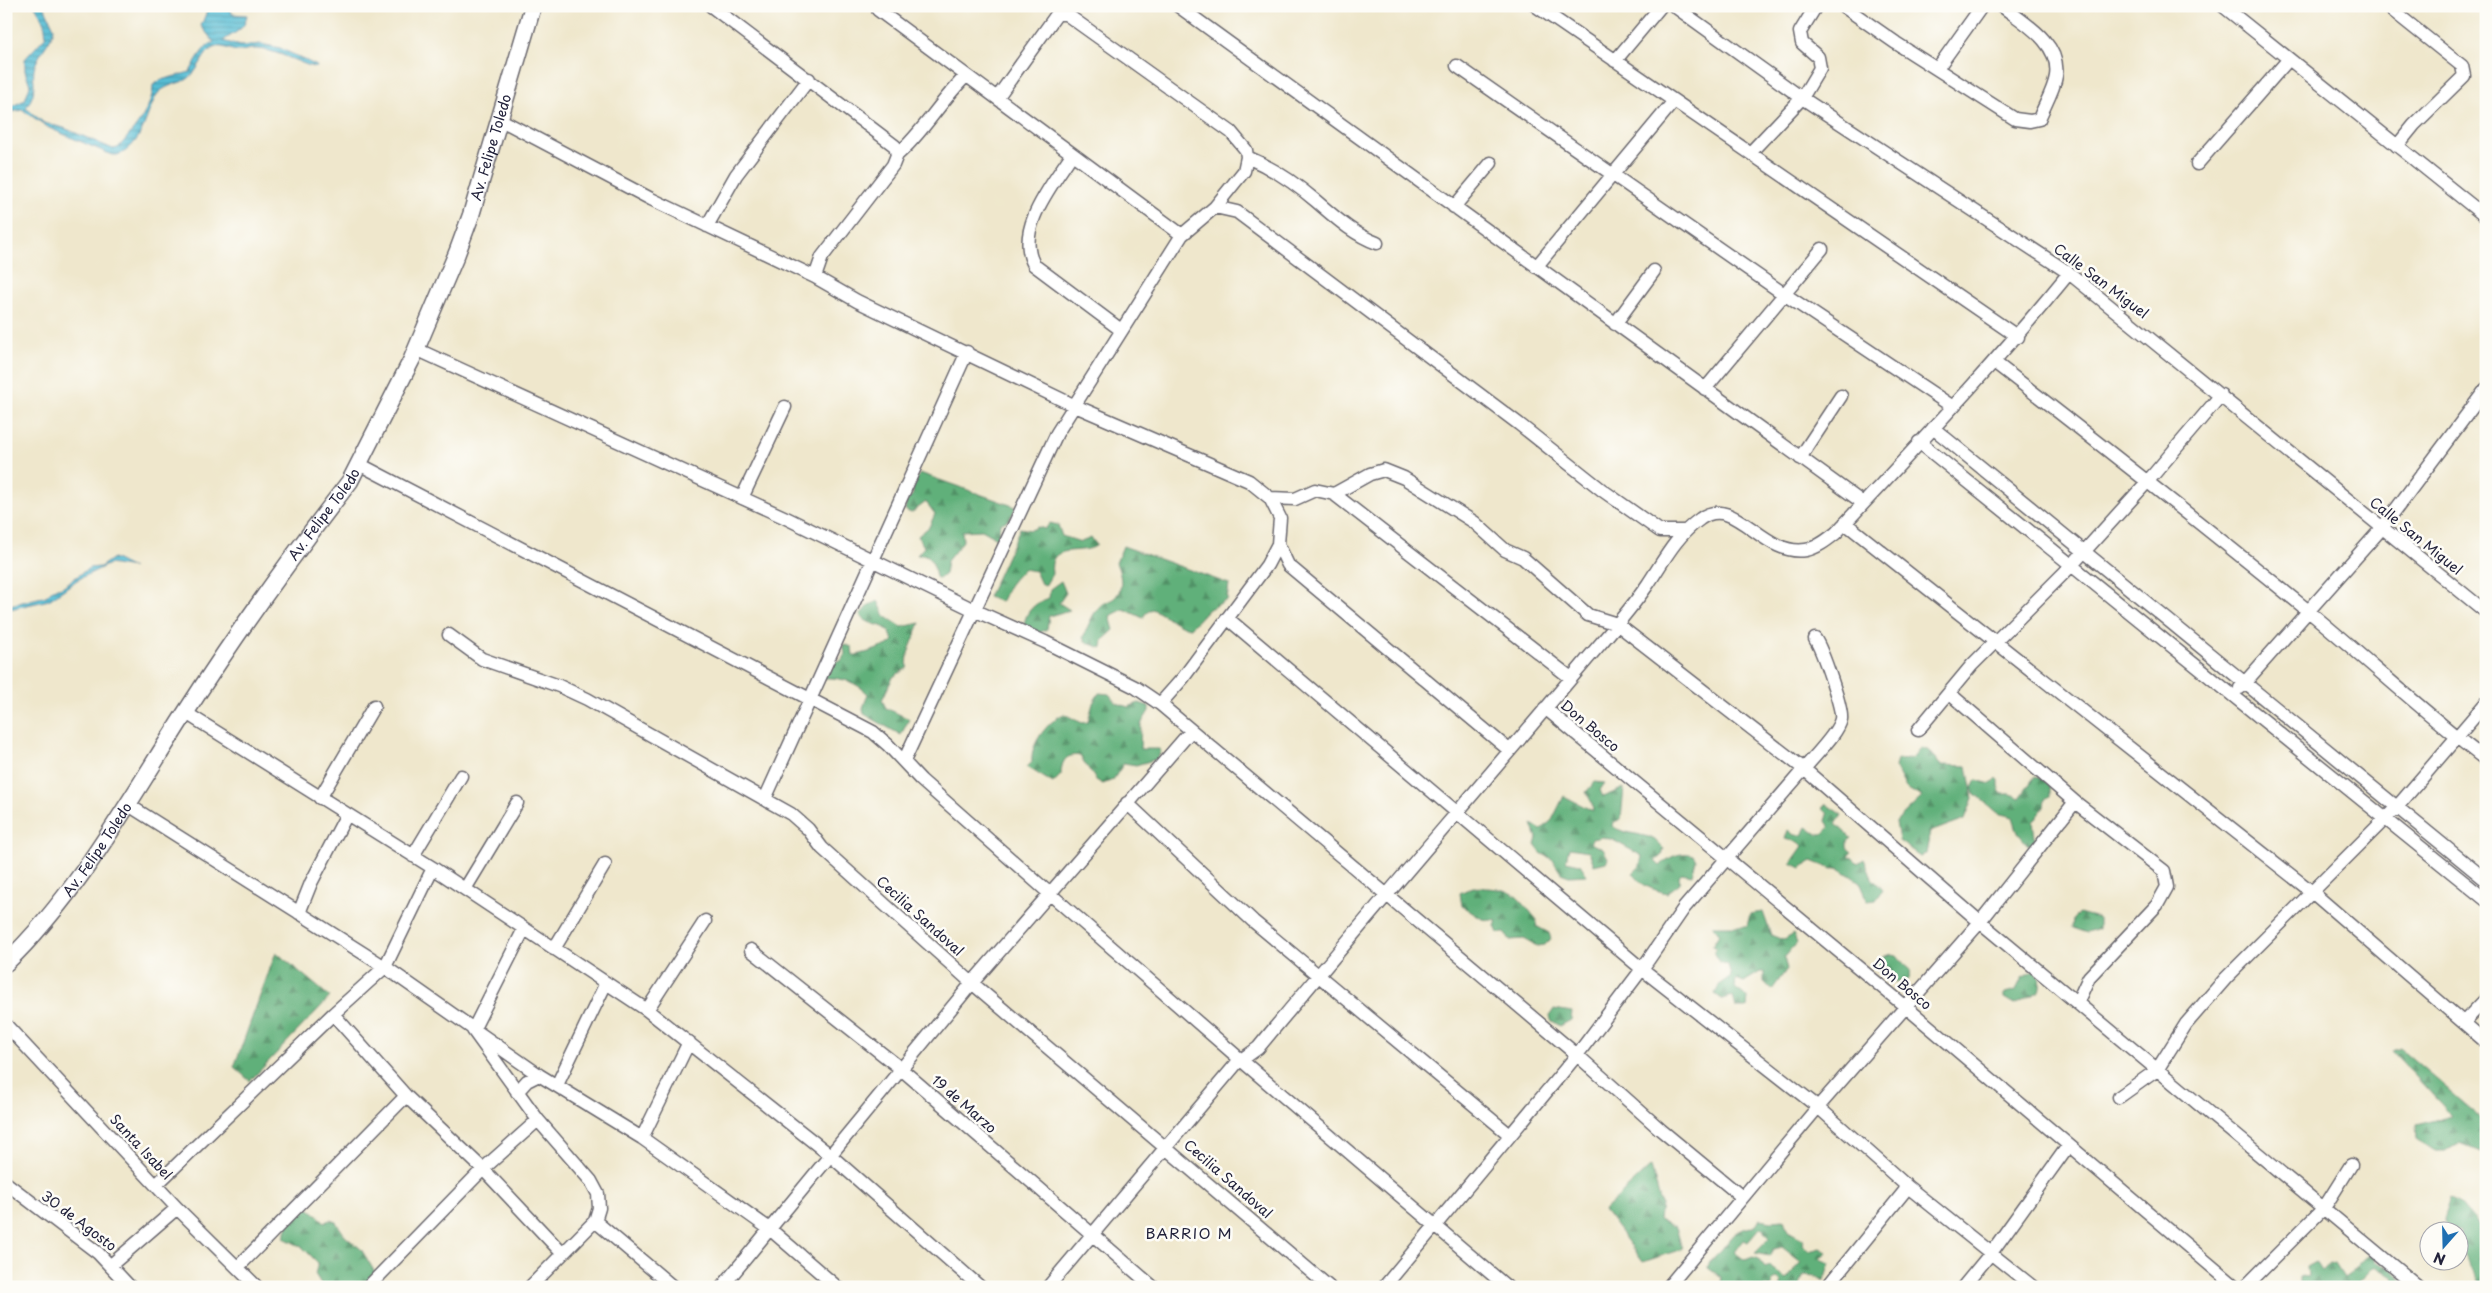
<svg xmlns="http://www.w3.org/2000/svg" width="2492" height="1293" font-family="'Playpen Sans',sans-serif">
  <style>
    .forest { fill: url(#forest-firs); stroke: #42695a; fill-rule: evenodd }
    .water { fill: url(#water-rules); stroke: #3c7088 }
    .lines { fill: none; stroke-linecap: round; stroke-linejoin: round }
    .minor-casing { stroke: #6a676e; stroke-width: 15 }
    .major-casing { stroke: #6a676e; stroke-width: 19 }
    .minor { stroke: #fff; stroke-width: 12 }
    .major { stroke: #fff; stroke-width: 16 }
    .labels { text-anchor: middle; stroke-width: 5; stroke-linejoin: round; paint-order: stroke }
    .street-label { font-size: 14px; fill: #22223b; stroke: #fdfcf7 }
    .neighbourhood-label { font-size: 15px; letter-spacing: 1px; fill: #22223b; stroke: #fdfcf7 }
  </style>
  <defs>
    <pattern id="forest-firs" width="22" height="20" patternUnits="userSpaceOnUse" patternTransform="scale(1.25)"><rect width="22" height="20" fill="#61b07a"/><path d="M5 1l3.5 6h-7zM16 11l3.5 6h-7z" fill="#508f65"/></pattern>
    <pattern id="water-rules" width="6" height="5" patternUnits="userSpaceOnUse" patternTransform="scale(1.25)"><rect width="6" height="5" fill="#56bdd4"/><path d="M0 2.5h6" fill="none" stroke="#4799ad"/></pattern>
  </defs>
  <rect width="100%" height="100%" fill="#fdfcf7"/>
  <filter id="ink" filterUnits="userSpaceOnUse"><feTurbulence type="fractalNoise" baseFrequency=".02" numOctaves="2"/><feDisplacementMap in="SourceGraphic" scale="10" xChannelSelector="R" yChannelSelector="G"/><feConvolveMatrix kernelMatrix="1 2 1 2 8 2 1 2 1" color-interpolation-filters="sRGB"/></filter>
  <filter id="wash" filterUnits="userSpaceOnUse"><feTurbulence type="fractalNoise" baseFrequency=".0096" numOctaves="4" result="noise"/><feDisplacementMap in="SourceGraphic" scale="20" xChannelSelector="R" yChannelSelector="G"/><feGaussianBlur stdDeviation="1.12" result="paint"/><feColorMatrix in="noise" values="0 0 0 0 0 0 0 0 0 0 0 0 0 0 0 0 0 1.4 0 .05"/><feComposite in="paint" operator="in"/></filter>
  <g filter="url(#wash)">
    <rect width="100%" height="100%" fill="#efe7cc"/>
    <path class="forest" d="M920 473 1016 507 1010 519 1000 524 998 539 982 530 962 531 963 541 947 561 945 574 939 579 936 577 933 564 927 555H917L924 547 918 536 929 527 935 514 926 502 911 513 905 510 906 502 913 494V486Z
      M1050 523 1058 525 1062 536 1081 542 1091 538 1097 545C1083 557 1047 540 1052 574L1045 586 1041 584 1035 571 1023 569C1019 575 1015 577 1011 583 1007 587 1005 596 1001 602L988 597 1020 528 1031 530 1038 527 1045 529Z
      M1123 546 1229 584 1227 600 1207 610 1190 628C1182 628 1162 613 1152 609L1145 614 1143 618 1124 609 1110 616 1114 630 1103 640 1102 648 1087 643 1083 638C1087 628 1092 615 1099 607 1103 602 1108 602 1113 599 1125 590 1121 574 1116 563Z
      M1061 581 1066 593 1059 603 1070 610 1049 616 1047 629 1039 633 1030 631 1024 625C1026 610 1035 603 1049 598L1050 589Z
      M878 601 885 616 902 627 920 623 908 653 907 668 893 677 882 700 886 708 909 719 901 735 864 714 863 708 868 694C857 682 840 677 824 678L828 662 841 661 845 654 843 644 852 647 853 655C859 656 888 646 893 642 889 619 871 630 860 615L869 605Z
      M1099 693 1109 694 1117 703 1128 707 1139 703 1149 706V711L1141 724 1140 749H1159L1161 752 1157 759 1136 765 1124 763 1113 780 1103 784 1096 780 1080 756C1066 753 1061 762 1061 775L1053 783 1027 767 1032 762C1030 744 1048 721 1064 714L1082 723 1088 722 1093 703Z
      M1921 748 1930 751 1940 765 1967 766 1973 798 1965 819 1930 832 1926 854 1920 856 1899 841 1896 822 1922 797 1906 788 1895 767 1897 760 1912 759Z
      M2035 776 2045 780 2050 788V796L2045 799 2044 807 2033 822 2036 844 2028 845 2018 833 2013 817 1997 813 1974 793 1972 788 1976 780 1991 784 1997 778 1999 780V790L2002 794H2011L2020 798Z
      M1595 782 1605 783 1600 790 1603 797 1624 788 1621 819 1614 822 1612 826C1627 836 1642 832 1655 840 1658 843 1661 846 1664 849L1662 855 1655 861 1660 866C1668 857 1681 851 1693 855L1696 860 1692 875 1681 873 1679 876 1680 883 1667 893C1651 889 1643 887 1633 873L1640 866 1642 856 1613 840 1603 837 1592 839 1590 843 1603 849 1608 858 1606 862 1594 865 1589 851 1569 848 1566 861 1580 864 1587 875 1569 876 1561 873 1552 859 1541 853 1535 845 1537 838 1532 824 1541 830 1552 820 1564 796 1593 811 1592 803 1586 792Z
      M1826 804 1842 815 1836 824 1851 838 1847 841V848L1852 852 1849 855 1858 863 1864 859 1872 878 1883 890 1876 900 1868 901 1860 882 1839 868 1832 869 1812 861 1801 868 1791 863 1803 846 1799 842 1785 839 1788 830 1794 835H1803L1807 827 1817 834H1822L1830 827 1826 821 1828 814 1822 808Z
      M1473 887C1514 890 1511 888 1537 920L1536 926 1549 933 1551 939 1545 945 1537 946 1524 939 1510 940 1504 933H1498L1495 926 1497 921 1482 919 1462 906 1460 893Z
      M1763 912 1771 935 1783 940 1793 934 1797 943 1784 958 1787 969 1772 990 1764 982V972H1760L1744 982 1736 979 1735 988 1748 998 1747 1008H1736L1733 996 1722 999 1715 994 1720 984 1731 976 1728 965 1720 962 1714 952 1716 948 1712 946 1719 934 1713 926H1747L1750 914Z
      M2079 913 2098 918V929L2087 933 2072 928 2073 919Z
      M276 952 330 997 250 1081 234 1067Z
      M1892 954 1897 955 1904 964 1911 970 1909 979 1904 981 1888 982 1877 969 1878 958Z
      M2034 971C2040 978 2043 983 2040 991L2015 1004 2005 998V993L2016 990 2022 978Z
      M1554 1009 1572 1012 1571 1020 1560 1026 1551 1020 1550 1015Z
      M2400 1048 2486 1122V1154L2460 1144 2444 1151H2435L2417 1139 2416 1125 2452 1116 2392 1051Z
      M1651 1166 1661 1204 1659 1220 1676 1227 1682 1249 1643 1262 1604 1210Z
      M2450 1198 2459 1203 2486 1234V1287H2482L2460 1248V1230H2449L2443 1219Z
      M303 1208 310 1209 325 1222 330 1220 336 1222 346 1237 361 1249 376 1274 361 1287H323L315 1274 318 1263 302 1247 284 1238 290 1219Z
      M1760 1219 1772 1221 1784 1220 1788 1231 1803 1239 1802 1244 1809 1251 1820 1248 1827 1252 1821 1259 1830 1263 1824 1281 1817 1276 1804 1275 1799 1284 1802 1287H1781V1282L1777 1279 1772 1281V1287H1720L1721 1277 1708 1268C1710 1258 1716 1256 1722 1249 1732 1237 1737 1227 1754 1227ZM1760 1228H1764V1232L1770 1238 1755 1253 1769 1256 1773 1249 1782 1247 1801 1262 1786 1279 1769 1266 1765 1268 1758 1259 1753 1257 1745 1260 1734 1252 1743 1240 1748 1242Z
      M2372 1253 2376 1254 2375 1261 2390 1268 2405 1281 2400 1283 2401 1287H2390L2394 1278 2375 1266 2360 1281 2357 1287H2302L2299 1284V1276L2308 1277 2307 1266 2316 1261 2322 1270 2330 1263 2335 1264 2344 1278C2356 1271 2361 1257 2372 1253Z"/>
    <path class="water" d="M35 6H44L54 28C51 43 41 50 36 63 29 79 41 86 26 108L44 123 64 128 113 149 118 148C132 132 153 109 153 85L161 80 190 72C196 61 202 47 214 42L201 26 209 6H230L232 14 247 15C245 31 234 32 223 41L241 46 261 44 280 48 317 66 316 68C296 62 279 51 258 49 251 48 245 51 239 51 228 51 221 42 210 50 201 58 197 74 186 80 177 84 162 86 156 96 145 117 143 143 119 155H112L49 128 23 110 11 112 6 115V109L25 100 30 85 25 71V59L46 36 44 21Z
      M113 558 133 568 109 564 77 580 49 600 6 610V606L46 596 53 589 62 587 89 568 100 567Z"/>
  </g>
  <g filter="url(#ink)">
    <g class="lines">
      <defs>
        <path id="minor" d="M711 6 895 146 897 155 893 165 822 257 815 277
          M1178 6 1863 503
          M1536 6 2018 337
          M1674 6 1802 98 2069 273 2486 612
          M1843 6 1896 43 2015 119 2030 121 2039 119C2044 106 2054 90 2056 76 2061 43 2024 23 2002 6
          M2223 6 2486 217
          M2387 6 2462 66 2464 76 2414 125 2397 146
          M878 10 1182 235
          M1615 61 1661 6
          M1457 66 1784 294 1953 407
          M1937 69 1982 6
          M499 119 651 199 815 277 857 301 1073 405 1249 481 1270 498 1280 518 1278 544 1267 565 1183 678 1160 704 1577 1055 1661 1130 1742 1197
          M1750 153 1802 98 1820 68 1818 57 1802 43 1800 32 1816 6
          M1072 154C1053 184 1014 229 1034 265L1121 330
          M897 155C924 132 940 101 966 76
          M1247 157C1273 168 1295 183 1316 201 1336 218 1353 234 1377 243
          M2197 164 2289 59
          M1215 207 1237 212 1519 424 1602 490 1660 531H1686
          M1454 207 1491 163
          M707 226 736 175 809 79
          M1536 267 1674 101
          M1615 324 1654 271
          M416 349 786 518 974 610 1045 642 1135 687 1160 704
          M1994 362C2099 443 2203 525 2306 609 2367 659 2423 712 2486 760
          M1705 389 1822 249
          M1933 428 2486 880
          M1919 442 2486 900
          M1800 458 1841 396
          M359 464 873 732 888 745 921 780 1049 893 1241 1060 1507 1287
          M1334 494 1571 678
          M742 498 785 407
          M1270 498 1295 499 1315 490 1334 494 1370 474 1384 470 1404 478 1474 522 1505 550 1523 558 1588 615 1617 624 1804 769 1684 908 1642 969 1577 1055 1384 1287
          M1845 523 2312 892 2486 1042
          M1278 544 1288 565 1509 750
          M1227 618 1642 969 1818 1107 1908 1187 2033 1287
          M449 635 482 659 559 686 587 699 791 814 808 829 822 848 972 983 1329 1287
          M1815 639C1822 649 1843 709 1841 719 1838 734 1814 756 1804 769L1980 922 2418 1287
          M2240 688 2382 528 2486 389
          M1949 693 2075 802 2164 871 2167 887 2157 905 2089 977 2077 1003
          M1545 708 1906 1007 2236 1287
          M186 713 433 868 647 1010 830 1155 980 1287
          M1918 730 1972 665 2072 565 2148 481 2221 395
          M904 761 1057 433 1182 235 1215 207 1244 171 1247 157 1246 150 1231 132 1066 14H1057L997 98
          M320 798 374 706
          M765 799 967 352
          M1127 803 1253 921 1510 1135
          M127 804 385 967 539 1075 642 1138 771 1230 837 1287
          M413 856 461 776
          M465 889 517 803
          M299 913 311 883 347 814
          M524 929 473 1030 538 1120 591 1181 598 1194 599 1208 595 1221 530 1287
          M554 949 605 864
          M751 950 900 1068 1153 1287
          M647 1010 705 921
          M333 1014 406 1096 483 1169 562 1253
          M2464 1022 2486 999
          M6 1025 177 1208 257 1287
          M557 1085 606 983
          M517 1092 527 1081 539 1075
          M2119 1097 2157 1070 2186 1024 2226 978 2397 807 2486 703
          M642 1138 689 1042
          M6 1183 98 1253 130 1287
          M156 1185 333 1014 385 967 433 868
          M595 1221 673 1287
          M111 1265 177 1208
          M238 1267 406 1096
          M368 1287 483 1169 538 1120
          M722 1287 972 983 1191 731
          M1048 1287 1237 1063 1258 1048C1365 918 1476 792 1584 663 1606 637 1629 612 1648 584 1664 560 1676 536 1700 519 1735 493 1762 557 1806 550 1817 548 1827 540 1836 533 1915 448 1995 364 2069 273
          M1668 1287 1818 1107 1980 922 2075 802
          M1827 1287 1908 1187
          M1963 1287 1991 1253 2068 1146
          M2245 1287 2324 1208 2351 1165"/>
        <g id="major">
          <path id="s1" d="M6 963C78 894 130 799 184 715 235 635 292 556 350 481L412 359 457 253 471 215 533 6"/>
        </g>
      </defs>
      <use href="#minor" class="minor-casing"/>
      <use href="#major" class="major-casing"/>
      <use href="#minor" class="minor"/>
      <use href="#major" class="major"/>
    </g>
  </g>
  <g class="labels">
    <g class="street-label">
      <text dy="5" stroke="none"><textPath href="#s1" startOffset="956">Av. Felipe Toledo</textPath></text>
      <text transform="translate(2101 281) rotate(37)" y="5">Calle San Miguel</text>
      <text dy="5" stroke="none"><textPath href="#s1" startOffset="551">Av. Felipe Toledo</textPath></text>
      <text transform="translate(2416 536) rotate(39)" y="5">Calle San Miguel</text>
      <text transform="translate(1590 726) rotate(40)" y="5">Don Bosco</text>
      <text dy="5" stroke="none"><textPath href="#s1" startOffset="146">Av. Felipe Toledo</textPath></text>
      <text transform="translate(920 916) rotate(42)" y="5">Cecilia Sandoval</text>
      <text transform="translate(1902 984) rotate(40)" y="5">Don Bosco</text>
      <text transform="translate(964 1104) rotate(41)" y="5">19 de Marzo</text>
      <text transform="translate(141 1147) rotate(47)" y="5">Santa Isabel</text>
      <text transform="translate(1228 1179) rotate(41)" y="5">Cecilia Sandoval</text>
      <text transform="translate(79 1221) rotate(37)" y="5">30 de Agosto</text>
    </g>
    <g class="neighbourhood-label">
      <text x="1189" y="1239">BARRIO M</text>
    </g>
  </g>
  <rect width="2492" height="1293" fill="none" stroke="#fdfcf7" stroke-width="25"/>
  <g transform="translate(2444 1246) rotate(200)"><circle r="24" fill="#fdfcf7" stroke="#a5a5ac"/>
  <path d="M0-4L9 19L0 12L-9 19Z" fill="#1f6fb2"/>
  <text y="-8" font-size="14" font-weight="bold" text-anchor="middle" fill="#22223b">N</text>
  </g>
</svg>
